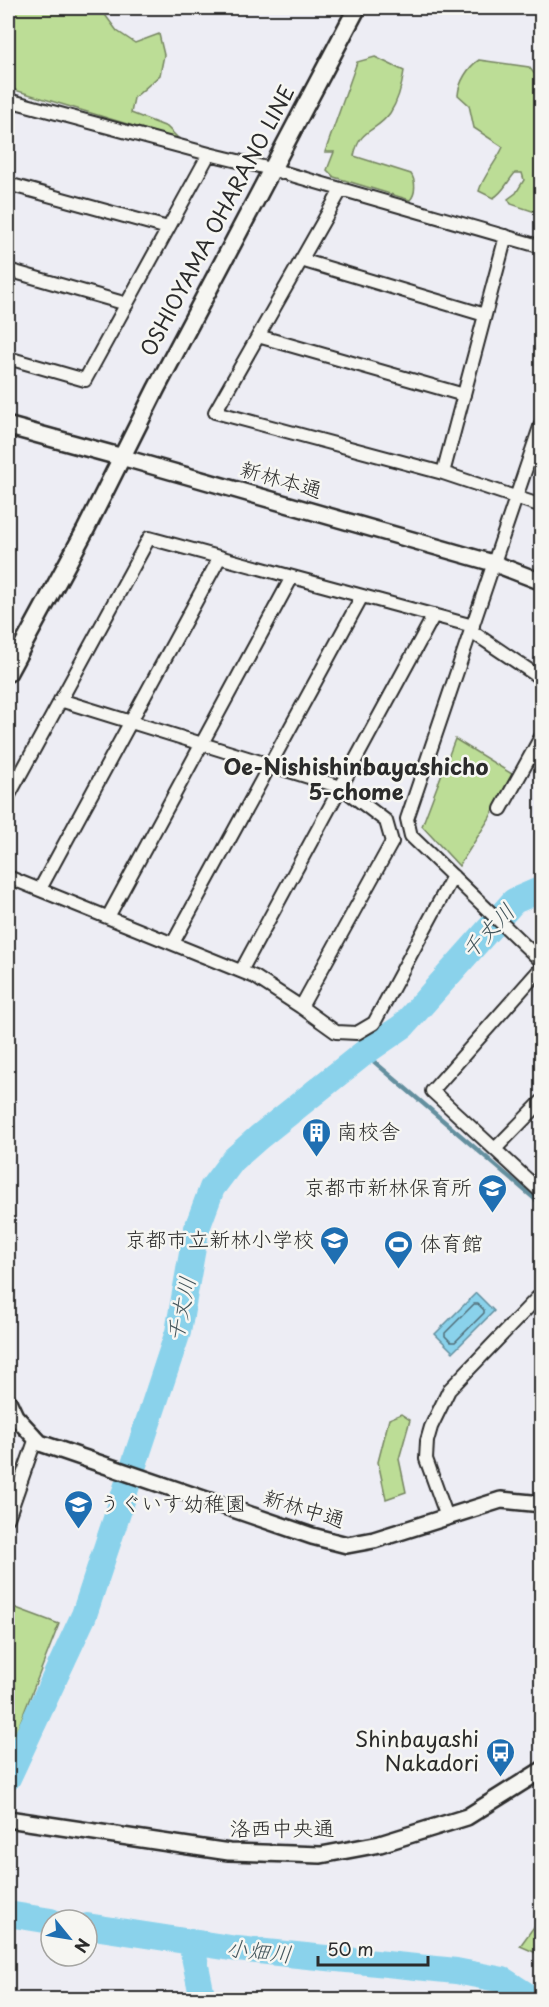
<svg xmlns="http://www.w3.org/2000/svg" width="549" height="2007" font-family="'Playpen Sans','Klee One',sans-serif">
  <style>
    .green { fill: #bcdd96; stroke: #748460; stroke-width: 1.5 }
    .water { fill: #8ad2eb; stroke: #648f9e; stroke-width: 1.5 }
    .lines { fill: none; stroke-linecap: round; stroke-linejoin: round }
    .shore { stroke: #516e78; stroke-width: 1.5 }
    .stream { stroke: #648f9e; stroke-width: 4.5 }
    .river { stroke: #8ad2eb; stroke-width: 26 }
    .minor-casing { stroke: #2b2b2b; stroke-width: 16 }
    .tertiary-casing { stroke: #2b2b2b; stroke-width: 20 }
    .secondary-casing { stroke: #2b2b2b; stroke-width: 21 }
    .minor { stroke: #f6f6f2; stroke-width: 12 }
    .tertiary { stroke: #f6f6f2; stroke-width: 15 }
    .secondary { stroke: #f6f6f2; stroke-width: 16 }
    .labels { text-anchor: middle; stroke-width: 5; stroke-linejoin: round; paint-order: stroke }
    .street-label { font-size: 21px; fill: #2b2b2b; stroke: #f6f6f2 }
    .poi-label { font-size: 21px; fill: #2b2b2b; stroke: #f6f6f2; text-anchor: start }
    .neighbourhood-label { font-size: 22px; font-weight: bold; fill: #2b2b2b; stroke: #f6f6f2 }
    .water-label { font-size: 22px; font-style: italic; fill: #43555b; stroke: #f6f6f2 }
  </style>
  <rect width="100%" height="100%" fill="#ededf4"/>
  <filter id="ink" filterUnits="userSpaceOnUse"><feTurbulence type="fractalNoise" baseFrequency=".0167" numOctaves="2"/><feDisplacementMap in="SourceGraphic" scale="12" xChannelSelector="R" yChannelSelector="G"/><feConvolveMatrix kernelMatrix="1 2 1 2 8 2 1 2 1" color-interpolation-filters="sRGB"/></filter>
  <g filter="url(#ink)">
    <path class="green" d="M8 8H100L117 31 135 43 159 34 164 55 160 75 134 98 131 113 167 127 180 140 8 88Z
      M375 57 404 71C402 85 398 101 390 113 376 133 360 127 354 156L411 174C416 181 416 194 410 200L334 177 327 170 334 152H325L357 62Z
      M479 60 529 67 541 82V214L511 204 508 199 516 193 524 180 522 173H515C507 182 503 193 493 198L479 191C482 178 497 161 503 147L474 128 469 105 458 95C459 82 468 67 479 60Z
      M455 739 512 774 489 819 459 866 422 826Z
      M401 1414 410 1420 399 1459 406 1492 386 1499 378 1462 389 1419Z
      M8 1605 59 1624 14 1738 8 1736Z
      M541 1925V1955L520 1946 533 1928Z"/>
    <path class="water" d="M476 1293 494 1311 453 1352 435 1334Z"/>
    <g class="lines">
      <path class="shore" d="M474 1304H478L484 1310V1313L455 1342H451L445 1336V1333Z"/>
      <path class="stream" d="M364 1053 542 1205"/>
      <path class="river" d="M8 1778 84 1615 178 1332 196 1231 212 1188 233 1160 259 1137 364 1053 403 1026 514 901 542 889
        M8 1914 51 1921
        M87 1926 237 1949 456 1971 503 1980 534 2000
        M191 1942 203 2000"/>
      <defs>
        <path id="minor" d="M8 100 209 154 271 169 542 247
          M8 184 168 228
          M341 190 215 412 443 473 542 506
          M301 260 485 315
          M8 270 127 304
          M258 336 464 395
          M8 358 85 380 209 154
          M542 421 407 819 411 836 542 962
          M443 473 506 236
          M471 631 542 679
          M60 700 341 787 386 821 392 842 301 1007
          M8 797 149 538 473 626
          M501 809 542 735
          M8 877 255 977 301 1007 336 1032 357 1033 374 1023 453 876
          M40 889 220 557
          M108 917 292 577
          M173 943 362 596
          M542 967 432 1091 542 1193
          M241 971 434 615
          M495 1149 542 1101
          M447 1517 426 1459 427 1441 431 1427 449 1390 542 1293
          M8 1518 36 1438"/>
        <path id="tertiary" d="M121 457 493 563 542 582
          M8 1401 15 1416 40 1443 312 1536 347 1545 374 1540 501 1500 542 1504
          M8 1819 229 1852 321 1855 380 1844 467 1817 542 1770"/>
        <path id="secondary" d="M8 426 121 457
          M8 673 86 529 156 389 357 8"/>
      </defs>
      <use href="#minor" class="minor-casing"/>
      <use href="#tertiary" class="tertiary-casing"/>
      <use href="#secondary" class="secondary-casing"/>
      <use href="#minor" class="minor"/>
      <use href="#tertiary" class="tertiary"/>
      <use href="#secondary" class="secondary"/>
    </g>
  </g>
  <defs>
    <symbol id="building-pin" viewBox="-11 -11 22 30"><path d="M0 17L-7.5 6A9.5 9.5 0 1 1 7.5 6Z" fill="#1f6fb2" stroke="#f6f6f2"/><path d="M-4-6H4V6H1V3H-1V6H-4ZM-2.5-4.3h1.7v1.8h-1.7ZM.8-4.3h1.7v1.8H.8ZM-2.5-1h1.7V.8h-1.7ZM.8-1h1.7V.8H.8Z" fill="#fff"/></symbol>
    <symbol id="school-pin" viewBox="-11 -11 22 30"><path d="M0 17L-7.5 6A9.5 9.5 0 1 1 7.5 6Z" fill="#1f6fb2" stroke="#f6f6f2"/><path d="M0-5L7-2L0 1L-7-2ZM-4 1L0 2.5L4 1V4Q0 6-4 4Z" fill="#fff"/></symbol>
    <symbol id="stadium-pin" viewBox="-11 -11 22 30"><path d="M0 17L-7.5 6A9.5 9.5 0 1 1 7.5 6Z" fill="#1f6fb2" stroke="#f6f6f2"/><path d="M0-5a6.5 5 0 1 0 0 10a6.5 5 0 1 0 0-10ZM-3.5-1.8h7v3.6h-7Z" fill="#fff"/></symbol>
    <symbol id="bus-pin" viewBox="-11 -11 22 30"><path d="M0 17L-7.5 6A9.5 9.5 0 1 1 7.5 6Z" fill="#1f6fb2" stroke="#f6f6f2"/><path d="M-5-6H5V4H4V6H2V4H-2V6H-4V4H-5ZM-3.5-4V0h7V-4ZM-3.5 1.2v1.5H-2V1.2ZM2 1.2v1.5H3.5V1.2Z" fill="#fff"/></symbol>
  </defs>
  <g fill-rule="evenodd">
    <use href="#building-pin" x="300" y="1116" width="33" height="45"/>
    <use href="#school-pin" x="476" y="1172" width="33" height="45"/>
    <use href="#school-pin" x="318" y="1224" width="33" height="45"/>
    <use href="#stadium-pin" x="382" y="1228" width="33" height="45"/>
    <use href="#school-pin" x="62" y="1488" width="33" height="45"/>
    <use href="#bus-pin" x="484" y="1736" width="33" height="45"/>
  </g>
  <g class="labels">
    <g class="street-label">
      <text transform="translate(218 221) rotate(-62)" y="7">OSHIOYAMA OHARANO LINE</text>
      <text transform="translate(281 480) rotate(16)" y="7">新林本通</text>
      <text transform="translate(304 1509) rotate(17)" y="7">新林中通</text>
      <text x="282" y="1836">洛西中央通</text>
    </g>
    <g class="poi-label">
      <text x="337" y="1139">南校舎</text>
      <text x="472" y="1195" text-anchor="end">京都市新林保育所</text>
      <text x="314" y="1247" text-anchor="end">京都市立新林小学校</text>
      <text x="420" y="1251">体育館</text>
      <text x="99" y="1511">うぐいす幼稚園</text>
      <text x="479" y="1747" text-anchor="end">Shinbayashi<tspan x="479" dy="24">Nakadori</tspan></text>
    </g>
    <g class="neighbourhood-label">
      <text x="356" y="775">Oe-Nishishinbayashicho<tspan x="356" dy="25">5-chome</tspan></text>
    </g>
    <g class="water-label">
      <text transform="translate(488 931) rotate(-47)" y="8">千丈川</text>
      <text transform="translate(181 1309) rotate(-78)" y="8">千丈川</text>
      <text transform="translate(259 1951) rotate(6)" y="8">小畑川</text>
    </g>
  </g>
  <rect width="549" height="2007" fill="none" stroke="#f6f6f2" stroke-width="30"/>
  <rect x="15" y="15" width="519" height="1977" fill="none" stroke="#2b2b2b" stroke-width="2" filter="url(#ink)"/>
  <g transform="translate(69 1938) rotate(120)"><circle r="28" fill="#f6f6f2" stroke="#a5a5a2" stroke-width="1.5"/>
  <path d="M0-4.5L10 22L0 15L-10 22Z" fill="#1f6fb2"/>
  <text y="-9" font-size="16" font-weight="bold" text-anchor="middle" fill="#2b2b2b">N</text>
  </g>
  <path d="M318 1956v9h110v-9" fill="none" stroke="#2b2b2b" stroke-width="3"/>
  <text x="327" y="1956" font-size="18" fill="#2b2b2b" stroke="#f6f6f2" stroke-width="4.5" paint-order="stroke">50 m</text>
</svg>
